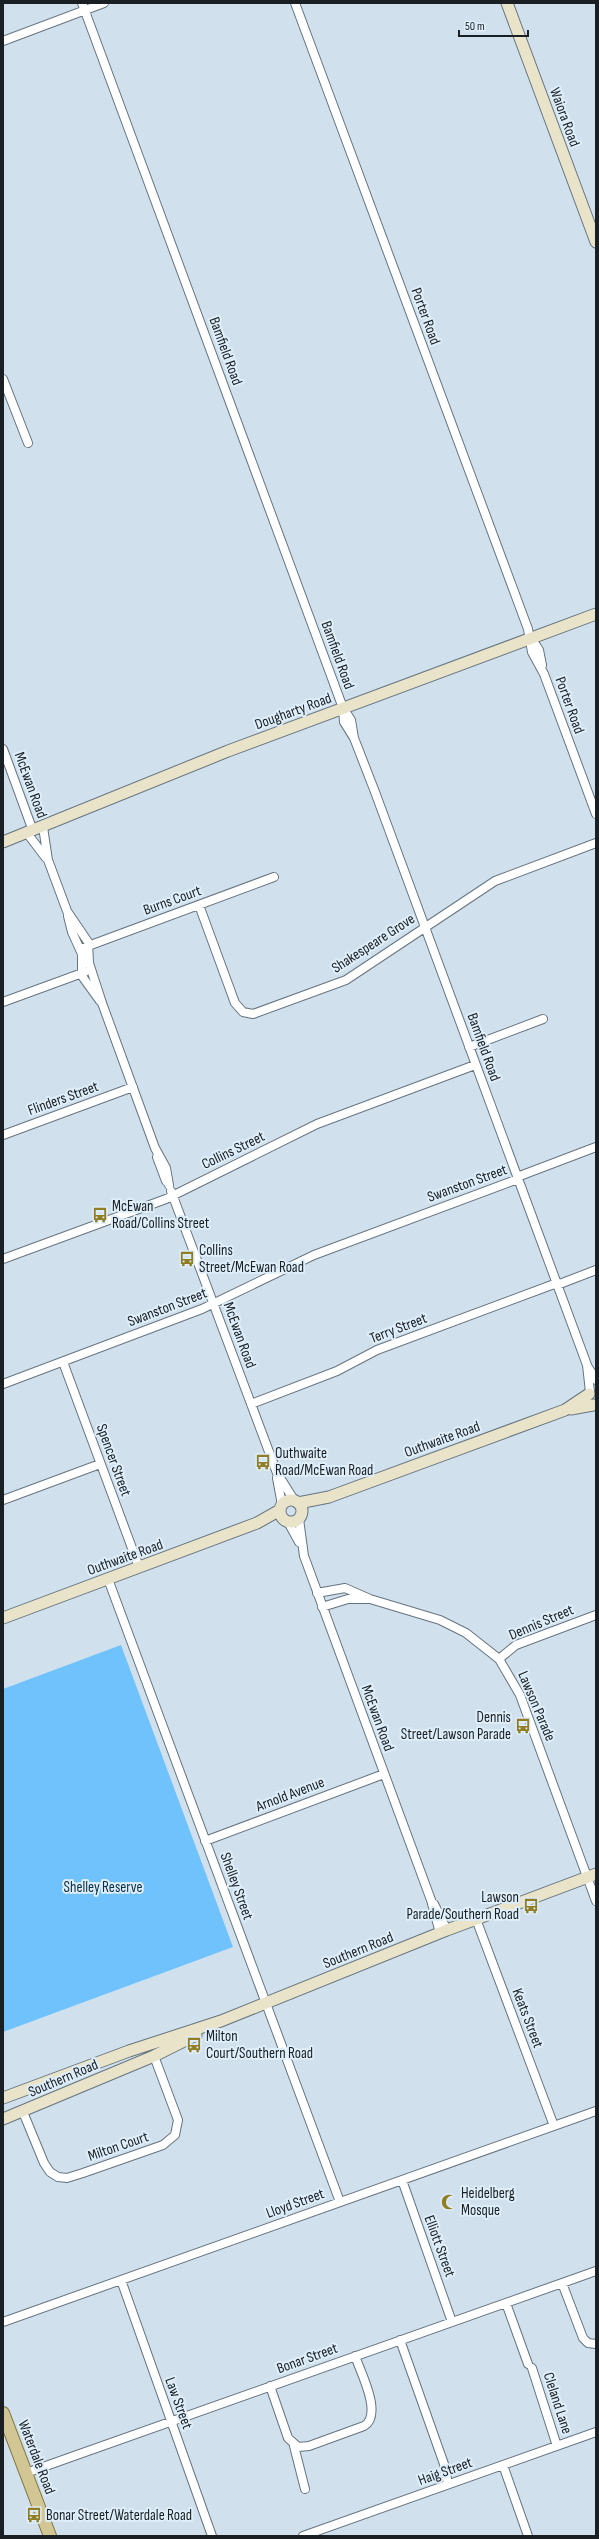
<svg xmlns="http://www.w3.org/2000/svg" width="599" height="2539" font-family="'Sofia Sans Condensed',sans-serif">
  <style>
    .green { fill: #6fc2fc }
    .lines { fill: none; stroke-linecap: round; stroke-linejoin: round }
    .street-casing { stroke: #66747f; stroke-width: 10 }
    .secondary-casing { stroke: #66747f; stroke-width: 13 }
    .primary-casing { stroke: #7e743e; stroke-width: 14 }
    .street { stroke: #fff; stroke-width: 8 }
    .secondary { stroke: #e8e3c9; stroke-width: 11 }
    .primary { stroke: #d2c794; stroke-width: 12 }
    .labels { text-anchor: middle; stroke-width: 4; stroke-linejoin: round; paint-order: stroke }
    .street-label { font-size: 15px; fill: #191f23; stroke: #deeefa }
    .poi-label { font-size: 15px; fill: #191f23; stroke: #deeefa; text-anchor: start }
    .park-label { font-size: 15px; fill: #052e47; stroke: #deeefa }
  </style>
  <rect width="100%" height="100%" fill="#d0e1ed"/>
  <path class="green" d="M121 1645 233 1947 3 2032V1689Z"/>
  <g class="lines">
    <defs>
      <path id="street" d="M82 3 343 708 351 720 354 738
        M295 3 528 629 532 652 544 674 596 814
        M3 41 104 3
        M3 379 28 443
        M531 638 539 650 542 665
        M343 708 344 722 354 738 375 792 587 1365 590 1392
        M3 749 33 831
        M43 827 48 860 67 911 88 942 89 963 102 1003 155 1148 166 1168 169 1185
        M27 833 46 858
        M199 905 235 1003 243 1012 253 1014 346 980 495 881 596 843
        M68 916 72 932 82 954V976L100 1001
        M80 949 274 877
        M3 1002 85 972
        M469 1047 543 1019
        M3 1135 133 1087
        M157 1157 166 1181
        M517 1177 596 1147
        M171 1191 277 1473 294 1500
        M3 1259 166 1199 317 1124 475 1065
        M557 1285 596 1270
        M63 1362 139 1567
        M588 1367 596 1380
        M3 1384 202 1309 314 1255 518 1179
        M251 1404 337 1371 377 1350 557 1283
        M277 1478 282 1505
        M3 1500 100 1464
        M299 1519 304 1556 431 1900 440 1933
        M288 1522 299 1542
        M108 1579 340 2202
        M317 1593 345 1588 370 1599 440 1620 466 1633 499 1659 520 1695 596 1901
        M322 1607 348 1599H368
        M499 1659 516 1645 596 1615
        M205 1841 384 1774
        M434 1904 447 1930
        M476 1919 554 2126
        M23 2112 44 2163 50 2172 58 2177 67 2178 83 2173 163 2145 175 2135 178 2120 154 2056
        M402 2180 452 2322
        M121 2280 212 2536
        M562 2283 583 2338 588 2343 596 2344
        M506 2303 528 2364
        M3 2322 596 2111
        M400 2340 444 2464 448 2484
        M532 2368 557 2446
        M270 2386 288 2438 298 2447 309 2446 364 2426C383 2415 361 2373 355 2356
        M294 2446 305 2489
        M503 2465 528 2536
        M26 2473 596 2271
        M303 2536 596 2432"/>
      <path id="secondary" d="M507 3 596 242
        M3 842 228 751 596 614
        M571 1409 593 1405
        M280 1511a11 11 0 1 1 22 0a11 11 0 1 1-22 0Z
        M298 1503 329 1497 565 1410 589 1394
        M3 1618 257 1523 280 1510
        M3 2098 129 2051 221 2021 447 1930 596 1874
        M3 2119 154 2056 196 2035"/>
      <path id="primary" d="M3 2413 50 2536"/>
    </defs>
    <use href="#street" class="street-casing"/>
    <use href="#secondary" class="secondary-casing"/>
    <use href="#primary" class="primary-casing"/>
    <use href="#street" class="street"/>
    <use href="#secondary" class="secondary"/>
    <use href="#primary" class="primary"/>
  </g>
  <defs>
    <symbol id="bus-bare" viewBox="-9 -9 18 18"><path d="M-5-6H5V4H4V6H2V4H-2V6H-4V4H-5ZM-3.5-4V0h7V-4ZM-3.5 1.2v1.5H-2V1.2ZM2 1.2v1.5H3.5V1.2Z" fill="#907d24" stroke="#deeefa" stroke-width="2.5" paint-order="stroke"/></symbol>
    <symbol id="mosque-bare" viewBox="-9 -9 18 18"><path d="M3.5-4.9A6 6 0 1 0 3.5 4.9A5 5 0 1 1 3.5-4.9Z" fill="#907d24" stroke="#deeefa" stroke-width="2.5" paint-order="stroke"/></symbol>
  </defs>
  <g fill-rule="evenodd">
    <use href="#bus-bare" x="89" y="1204" width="22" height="22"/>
    <use href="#bus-bare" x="176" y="1248" width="22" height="22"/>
    <use href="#bus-bare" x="252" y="1451" width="22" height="22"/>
    <use href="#bus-bare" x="512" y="1715" width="22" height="22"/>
    <use href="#bus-bare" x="520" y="1895" width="22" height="22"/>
    <use href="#bus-bare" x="183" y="2034" width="22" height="22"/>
    <use href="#mosque-bare" x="438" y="2191" width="22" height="22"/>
    <use href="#bus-bare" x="23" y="2504" width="22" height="22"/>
  </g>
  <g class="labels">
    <g class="street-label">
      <text transform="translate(565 117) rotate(70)" y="5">Waiora Road</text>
      <text transform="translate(426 316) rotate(70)" y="5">Porter Road</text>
      <text transform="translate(226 351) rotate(70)" y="5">Bamfield Road</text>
      <text transform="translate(338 655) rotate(70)" y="5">Bamfield Road</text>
      <text transform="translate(570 705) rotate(70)" y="5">Porter Road</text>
      <text transform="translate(293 711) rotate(-20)" y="5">Dougharty Road</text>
      <text transform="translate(31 785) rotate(70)" y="5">McEwan Road</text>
      <text transform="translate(172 900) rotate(-20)" y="5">Burns Court</text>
      <text transform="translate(373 943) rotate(-33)" y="5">Shakespeare Grove</text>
      <text transform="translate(484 1047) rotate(70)" y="5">Bamfield Road</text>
      <text transform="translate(63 1098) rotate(-20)" y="5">Flinders Street</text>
      <text transform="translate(233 1150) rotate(-26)" y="5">Collins Street</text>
      <text transform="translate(467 1183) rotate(-20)" y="5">Swanston Street</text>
      <text transform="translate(167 1307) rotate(-21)" y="5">Swanston Street</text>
      <text transform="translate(398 1328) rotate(-21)" y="5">Terry Street</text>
      <text transform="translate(240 1335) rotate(70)" y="5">McEwan Road</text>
      <text transform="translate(442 1439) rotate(-20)" y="5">Outhwaite Road</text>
      <text transform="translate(114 1460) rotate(70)" y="5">Spencer Street</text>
      <text transform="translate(125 1557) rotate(-20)" y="5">Outhwaite Road</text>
      <text transform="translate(541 1622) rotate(-23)" y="5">Dennis Street</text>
      <text transform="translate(537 1706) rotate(67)" y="5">Lawson Parade</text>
      <text transform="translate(378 1718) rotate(70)" y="5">McEwan Road</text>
      <text transform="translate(290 1794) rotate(-21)" y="5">Arnold Avenue</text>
      <text transform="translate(237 1886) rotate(70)" y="5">Shelley Street</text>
      <text transform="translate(358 1950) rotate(-22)" y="5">Southern Road</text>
      <text transform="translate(528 2018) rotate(69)" y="5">Keats Street</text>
      <text transform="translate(63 2078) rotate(-23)" y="5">Southern Road</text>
      <text transform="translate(118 2146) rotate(-19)" y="5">Milton Court</text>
      <text transform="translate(295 2203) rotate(-20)" y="5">Lloyd Street</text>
      <text transform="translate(440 2246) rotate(70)" y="5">Elliott Street</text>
      <text transform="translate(307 2358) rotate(-20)" y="5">Bonar Street</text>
      <text transform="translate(179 2403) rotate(70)" y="5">Law Street</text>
      <text transform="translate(558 2403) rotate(72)" y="5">Cleland Lane</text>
      <text transform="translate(37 2457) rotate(69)" y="5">Waterdale Road</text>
      <text transform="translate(445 2471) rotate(-20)" y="5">Haig Street</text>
    </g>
    <g class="poi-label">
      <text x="112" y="1211">McEwan<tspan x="112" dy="17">Road/Collins Street</tspan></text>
      <text x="199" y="1255">Collins<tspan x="199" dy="17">Street/McEwan Road</tspan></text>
      <text x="275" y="1458">Outhwaite<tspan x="275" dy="17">Road/McEwan Road</tspan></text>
      <text x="511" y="1722" text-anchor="end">Dennis<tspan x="511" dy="17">Street/Lawson Parade</tspan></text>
      <text x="519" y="1902" text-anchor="end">Lawson<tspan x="519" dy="17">Parade/Southern Road</tspan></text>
      <text x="206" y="2041">Milton<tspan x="206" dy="17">Court/Southern Road</tspan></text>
      <text x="461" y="2198">Heidelberg<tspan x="461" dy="17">Mosque</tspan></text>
      <text x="46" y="2520">Bonar Street/Waterdale Road</text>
    </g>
    <g class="park-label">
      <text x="103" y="1892">Shelley Reserve</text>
    </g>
  </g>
  <rect width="599" height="2539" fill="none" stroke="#191f23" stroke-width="8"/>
  <path d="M459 30v6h69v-6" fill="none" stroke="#191f23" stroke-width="2"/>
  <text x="465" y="30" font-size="12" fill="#191f23" stroke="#deeefa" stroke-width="3" paint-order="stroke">50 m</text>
</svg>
